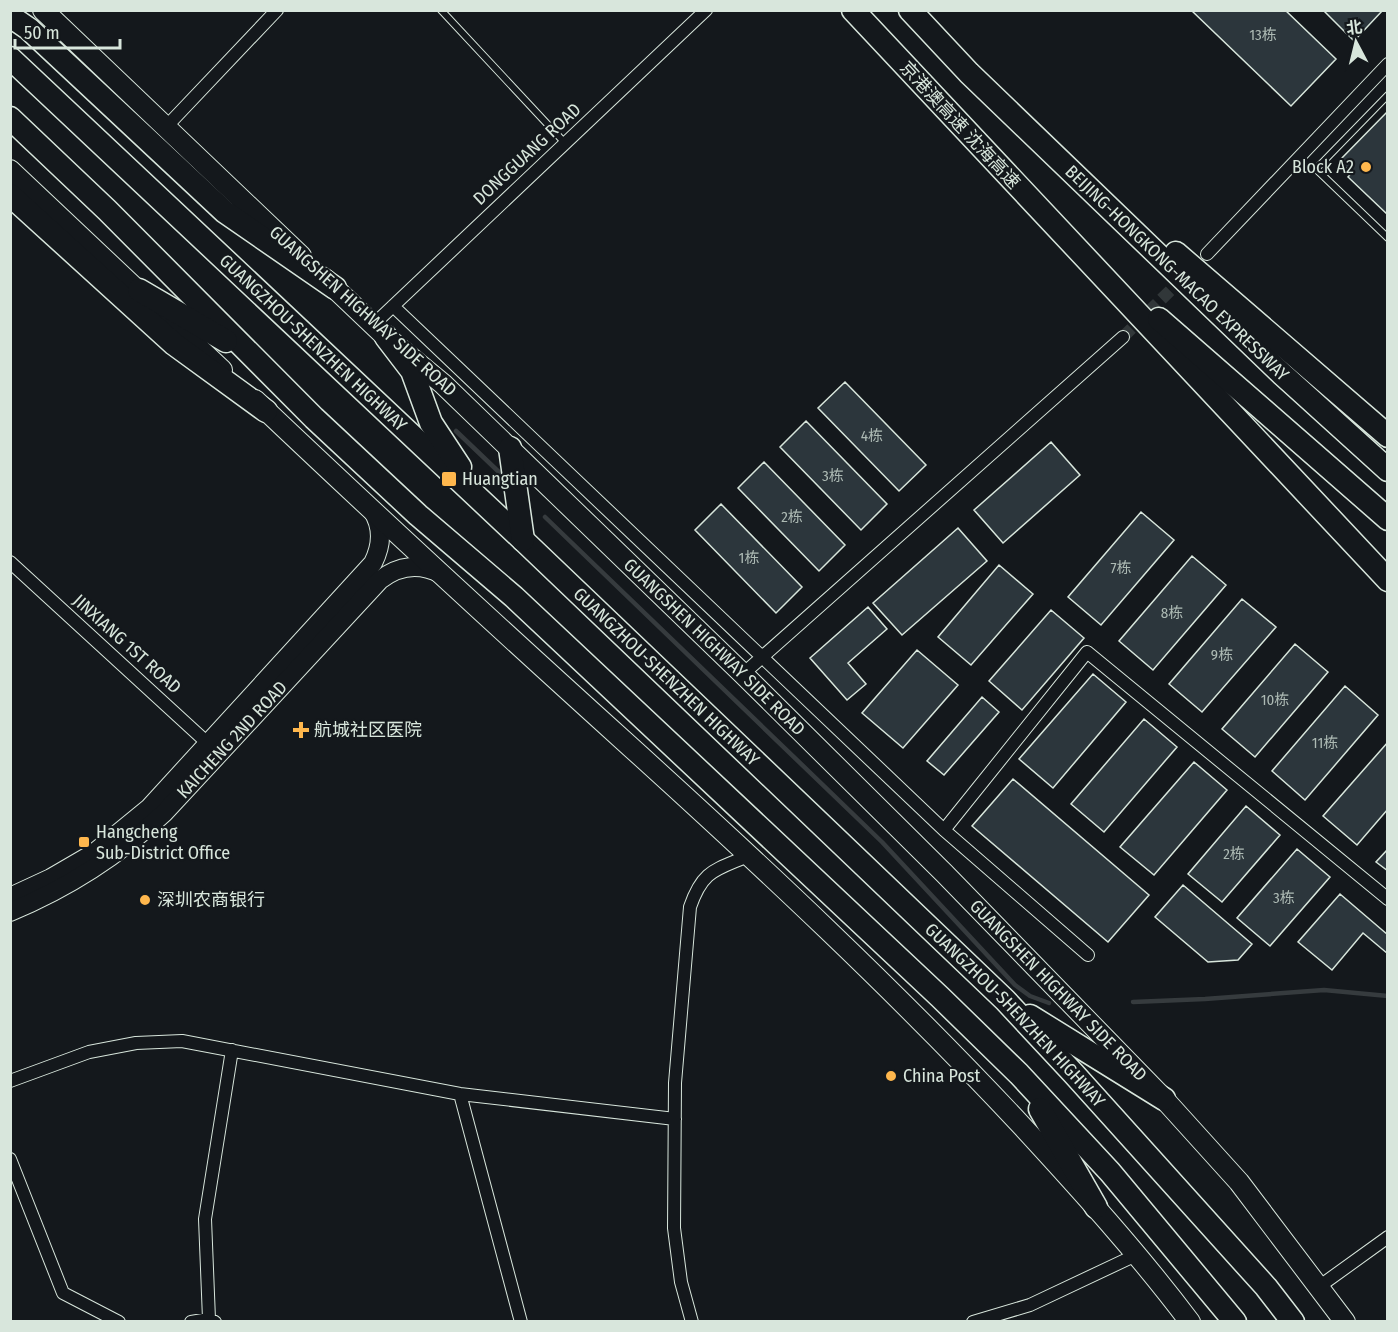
<svg xmlns="http://www.w3.org/2000/svg" width="1398" height="1332" font-family="'Fira Sans Condensed','Noto Sans SC',sans-serif">
  <style>
    .lines { fill: none; stroke-linecap: round; stroke-linejoin: round }
    .stream { stroke: #363b3e; stroke-width: 4.5 }
    .building { fill: #2c363c; stroke: #d8e6dc; stroke-width: 1.5 }
    .street-tunnel { stroke: #313739; stroke-width: 12; stroke-dasharray: 12 6; stroke-linecap: butt }
    .lane-casing { stroke: #d8e6dc; stroke-width: 8 }
    .street-casing { stroke: #d8e6dc; stroke-width: 14 }
    .secondary-casing { stroke: #d8e6dc; stroke-width: 20 }
    .primary-casing { stroke: #d8e6dc; stroke-width: 22 }
    .highway-casing { stroke: #d8e6dc; stroke-width: 25 }
    .lane { stroke: #14181c; stroke-width: 6 }
    .street { stroke: #14181c; stroke-width: 12 }
    .secondary { stroke: #14181c; stroke-width: 18 }
    .primary { stroke: #14181c; stroke-width: 20 }
    .highway { stroke: #14181c; stroke-width: 22 }
    .poi-dot { fill: #ffb74d; stroke: #14181c; stroke-width: 2 }
    .labels { text-anchor: middle; stroke-width: 4.5; stroke-linejoin: round; paint-order: stroke }
    .number-label { font-size: 15px; fill: #adbab4 }
    .street-label { font-size: 18px; fill: #d8e6dc; stroke: #14181c }
    .poi-label { font-size: 18px; fill: #d8e6dc; stroke: #14181c; text-anchor: start }
  </style>
  <rect width="100%" height="100%" fill="#14181c"/>
  <g class="lines">
    <path class="stream" d="M456 431 501 474
      M545 517 882 842 1015 985 1030 996 1049 1003
      M1133 1002 1205 999 1324 990 1388 996"/>
  </g>
  <path class="building" d="M1191 10H1285L1336 59 1291 106Z
    M1323 10H1383L1354 41Z
    M1387 112 1388 113V215L1348 177 1351 173 1339 161Z
    M845 382 926 465 899 491 818 408Z
    M806 421 887 504 861 530 780 447Z
    M1051 442 1080 475 1003 543 974 510Z
    M764 462 845 545 819 571 738 488Z
    M721 504 802 587 776 613 695 530Z
    M1141 512 1174 540 1101 625 1068 597Z
    M958 528 987 561 902 635 873 603Z
    M1192 556 1226 585 1153 670 1119 641Z
    M999 565 1033 594 971 665 938 637Z
    M1242 599 1276 627 1202 712 1169 684Z
    M868 607 887 629 848 663 866 684 847 700 810 658Z
    M1051 610 1084 638 1022 710 989 681Z
    M1295 644 1328 672 1255 757 1222 729Z
    M917 650 958 685 903 748 862 713Z
    M1093 674 1126 702 1053 788 1019 759Z
    M1345 686 1378 715 1305 800 1272 771Z
    M982 697 999 712 944 775 927 761Z
    M1144 719 1177 747 1104 832 1071 804Z
    M1388 742V809L1357 845 1323 816Z
    M1194 762 1227 790 1154 875 1120 847Z
    M1013 779 1149 895 1108 942 972 826Z
    M1246 806 1280 835 1222 902 1188 874Z
    M1297 849 1330 877 1270 946 1237 918Z
    M1388 849V871L1376 862Z
    M1183 885 1252 944 1238 960 1208 962 1155 917Z
    M1340 894 1388 935V954L1363 933 1332 970 1298 942Z"/>
  <g class="lines">
    <path class="street-tunnel" d="M1123 337 1185 276"/>
    <defs>
      <path id="lane" d="M441 10 565 143
        M1388 95 1316 169 1388 238"/>
      <path id="street" d="M166 127 277 10
        M1207 254 1388 64
        M393 306 944 830 1088 955
        M373 325 706 10
        M10 562 214 749
        M743 674 1123 337
        M944 830 1087 652 1388 899
        M10 1081 89 1052 136 1043 182 1041 460 1094 675 1119
        M460 1094 521 1322
        M10 1159 63 1293 119 1322
        M1320 1286 1388 1237
        M209 1319 205 1219 232 1050
        M191 1322 209 1319 215 1322
        M692 1322 681 1282 674 1228 675 1083 690 907C703 869 716 870 750 855
        M973 1322 1030 1305 1136 1255"/>
      <g id="secondary">
        <path d="M10 897 51 878 94 853 149 808 373 563C382 545 383 527 372 510"/>
        <path id="s1" d="M10 912C68 888 119 855 164 813L380 580C399 565 420 563 441 574"/>
      </g>
      <g id="primary">
        <path d="M43 10 301 256"/>
        <path d="M10 170 222 370"/>
        <path id="s2" d="M325 279 386 337 443 384 743 674 944 873 1164 1099 1239 1182 1345 1322"/>
        <path d="M255 400C376 515 499 628 624 741 761 865 896 991 1022 1126 1080 1189 1138 1253 1190 1322"/>
      </g>
      <g id="highway">
        <path d="M853 10 1388 580"/>
        <path id="s3" d="M910 10 969 73 1282 374 1388 470"/>
        <path d="M10 16 29 29 225 212 335 288"/>
        <path id="s4" d="M10 58 523 540 1005 1000 1074 1074 1266 1287 1293 1322"/>
        <path d="M10 118 107 210 314 418 418 515 514 597 940 997 1019 1074 1110 1172 1235 1322"/>
        <path d="M10 195 174 344 266 411"/>
        <path d="M1176 253 1388 436"/>
        <path d="M139 290 226 341"/>
        <path d="M1159 319 1388 519"/>
        <path d="M386 337 412 371 431 423 460 467"/>
        <path d="M510 448 523 540"/>
        <path d="M1030 1016 1164 1099"/>
        <path d="M1040 1109 1096 1207"/>
      </g>
    </defs>
    <use href="#lane" class="lane-casing"/>
    <use href="#street" class="street-casing"/>
    <use href="#secondary" class="secondary-casing"/>
    <use href="#primary" class="primary-casing"/>
    <use href="#highway" class="highway-casing"/>
    <use href="#lane" class="lane"/>
    <use href="#street" class="street"/>
    <use href="#secondary" class="secondary"/>
    <use href="#primary" class="primary"/>
    <use href="#highway" class="highway"/>
  </g>
  <g class="poi-dot">
    <circle cx="1366" cy="167" r="6"/>
    <rect x="441" y="471" width="16" height="16" rx="3"/>
    <path d="M298 721h6v6h6v6h-6v6h-6v-6h-6v-6h6z"/>
    <rect x="78" y="836" width="12" height="12" rx="3"/>
    <circle cx="145" cy="900" r="6"/>
    <circle cx="891" cy="1076" r="6"/>
  </g>
  <g class="labels">
    <g class="number-label">
      <text x="1263" y="40">13栋</text>
      <text x="872" y="441">4栋</text>
      <text x="833" y="481">3栋</text>
      <text x="792" y="522">2栋</text>
      <text x="749" y="563">1栋</text>
      <text x="1121" y="573">7栋</text>
      <text x="1172" y="618">8栋</text>
      <text x="1222" y="660">9栋</text>
      <text x="1275" y="705">10栋</text>
      <text x="1325" y="748">11栋</text>
      <text x="1234" y="859">2栋</text>
      <text x="1284" y="903">3栋</text>
    </g>
    <g class="street-label">
      <text transform="translate(960 125) rotate(47)" y="6">京港澳高速 沈海高速</text>
      <text transform="translate(527 154) rotate(-43)" y="6">DONGGUANG ROAD</text>
      <text dy="6" stroke="none"><textPath href="#s3" startOffset="375">BEIJING-HONGKONG-MACAO EXPRESSWAY</textPath></text>
      <text transform="translate(363 311) rotate(42)" y="6">GUANGSHEN HIGHWAY SIDE ROAD</text>
      <text dy="6" stroke="none"><textPath href="#s4" startOffset="416">GUANGZHOU-SHENZHEN HIGHWAY</textPath></text>
      <text transform="translate(127 644) rotate(42)" y="6">JINXIANG 1ST ROAD</text>
      <text dy="6" stroke="none"><textPath href="#s2" startOffset="536">GUANGSHEN HIGHWAY SIDE ROAD</textPath></text>
      <text dy="6" stroke="none"><textPath href="#s4" startOffset="902">GUANGZHOU-SHENZHEN HIGHWAY</textPath></text>
      <text dy="6" stroke="none"><textPath href="#s1" startOffset="284">KAICHENG 2ND ROAD</textPath></text>
      <text dy="6" stroke="none"><textPath href="#s2" startOffset="1022">GUANGSHEN HIGHWAY SIDE ROAD</textPath></text>
      <text dy="6" stroke="none"><textPath href="#s4" startOffset="1388">GUANGZHOU-SHENZHEN HIGHWAY</textPath></text>
    </g>
    <g class="poi-label">
      <text x="1354" y="173" text-anchor="end">Block A2</text>
      <text x="462" y="485">Huangtian</text>
      <text x="314" y="736">航城社区医院</text>
      <text x="96" y="838">Hangcheng<tspan x="96" dy="21">Sub-District Office</tspan></text>
      <text x="157" y="906">深圳农商银行</text>
      <text x="903" y="1082">China Post</text>
    </g>
  </g>
  <rect width="1398" height="1332" fill="none" stroke="#d8e6dc" stroke-width="24"/>
  <g transform="translate(1356 42) rotate(353)" stroke="#14181c" stroke-width="4.5" paint-order="stroke">
  <path d="M0-4.5L10 22L0 15L-10 22Z" fill="#d8e6dc"/>
  <text y="-9" font-size="16" font-weight="bold" text-anchor="middle" fill="#d8e6dc">北</text>
  </g>
  <path d="M15 39v9h105v-9" fill="none" stroke="#d8e6dc" stroke-width="3"/>
  <text x="24" y="39" font-size="18" fill="#d8e6dc" stroke="#14181c" stroke-width="4.5" paint-order="stroke">50 m</text>
</svg>
